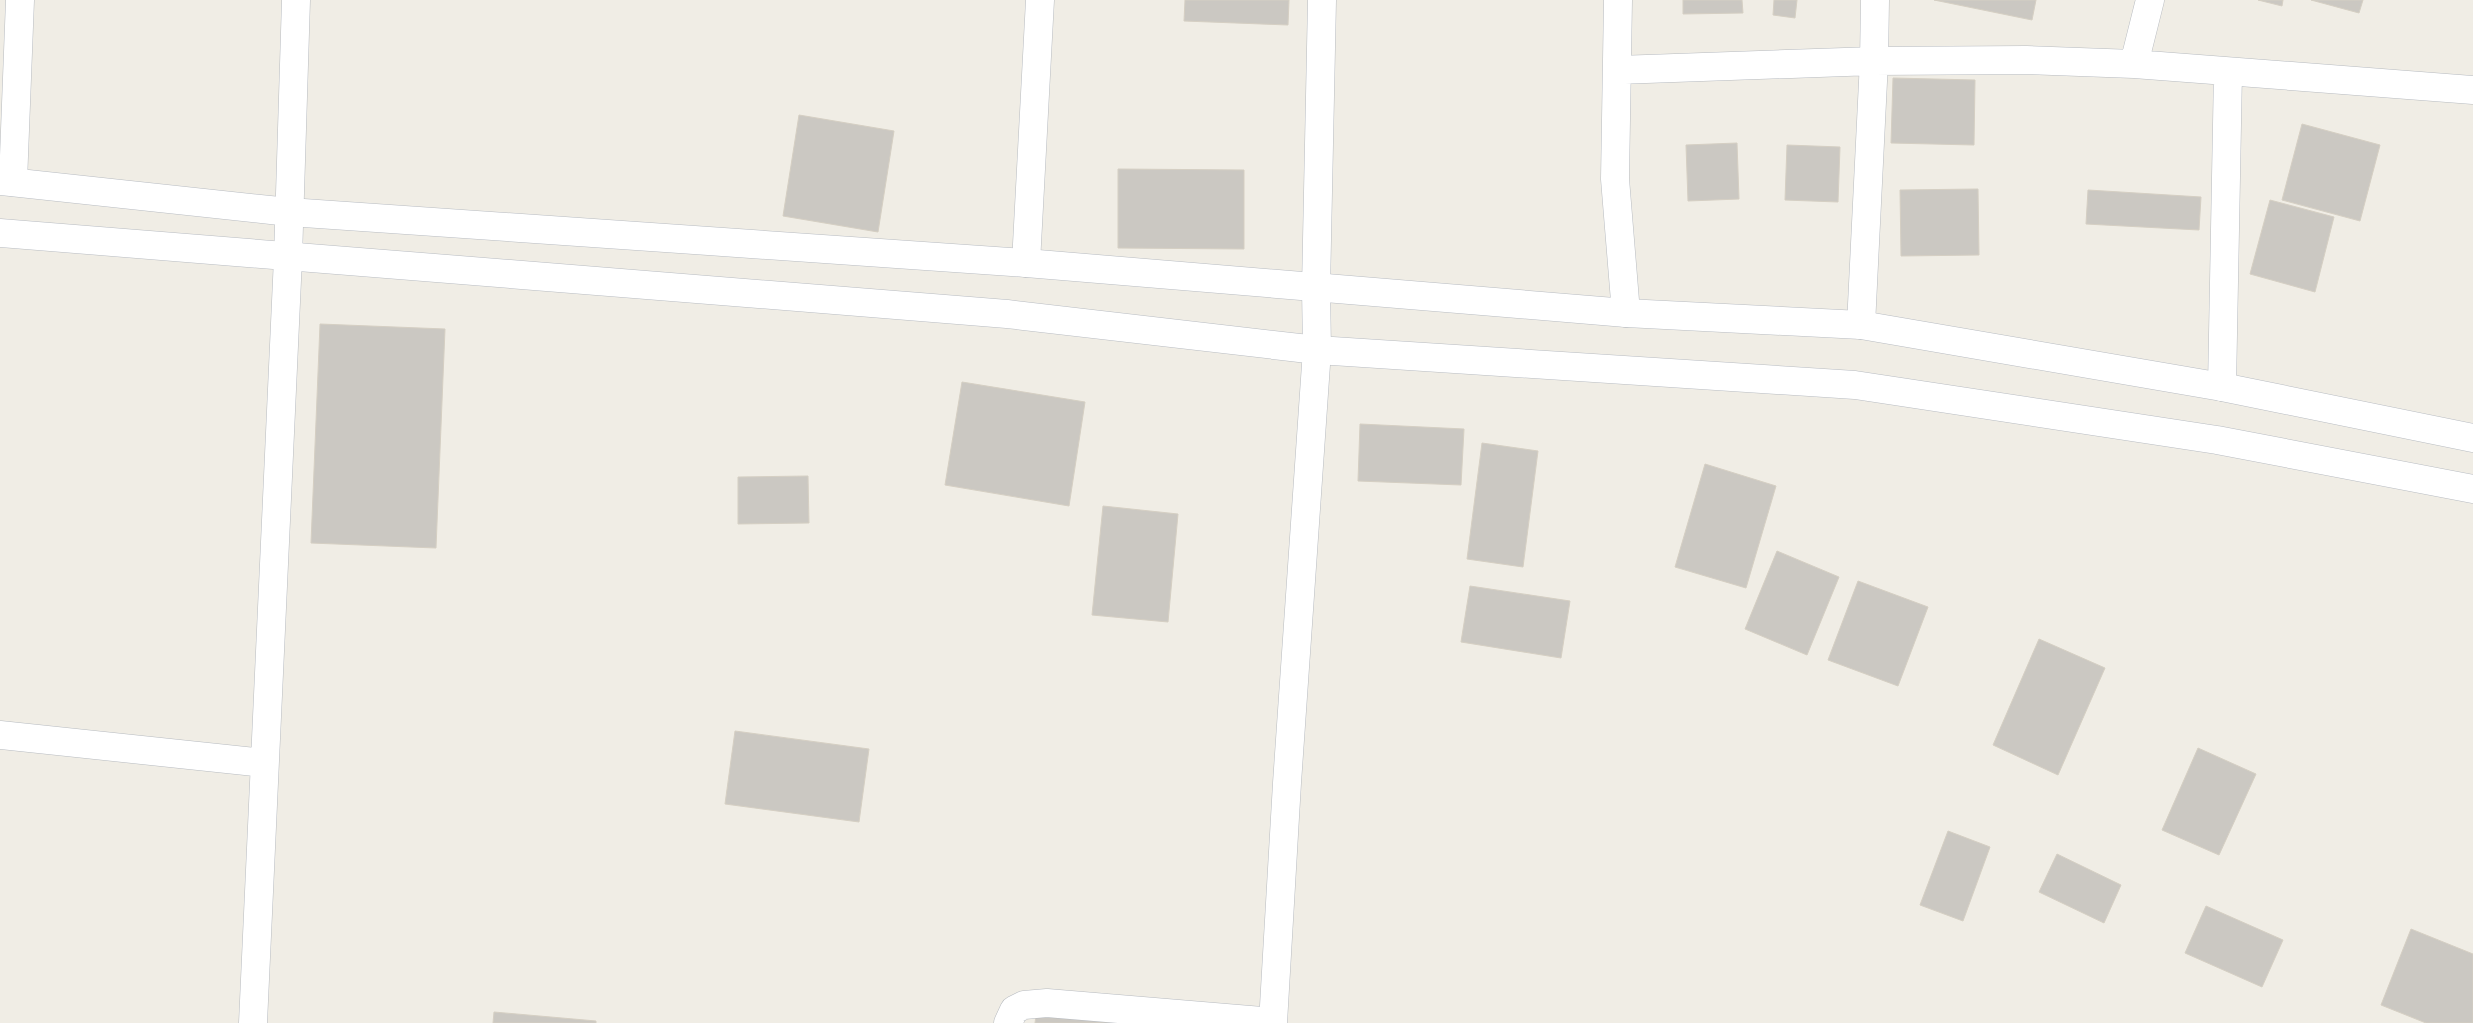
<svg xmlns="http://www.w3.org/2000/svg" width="2473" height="1023" font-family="Roboto,sans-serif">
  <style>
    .building { fill: #cbc8c2; stroke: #d5cfc3 }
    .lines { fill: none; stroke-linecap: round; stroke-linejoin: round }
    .street-casing { stroke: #b7bbc0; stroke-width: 29 }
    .secondary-casing { stroke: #b8bcc2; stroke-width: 29 }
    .street { stroke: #fff; stroke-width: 28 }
    .secondary { stroke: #fff; stroke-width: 28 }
  </style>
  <rect width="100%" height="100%" fill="#f0ede5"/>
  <path class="building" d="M1185 0H1289L1288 25 1184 21Z
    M1683 0H1742L1743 13 1683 14Z
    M1774 0H1797L1795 18 1773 15Z
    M1934 0H2036L2032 20Z
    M2258 0H2283L2282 6Z
    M2311 0H2363L2359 13Z
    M1893 78 1975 80 1974 145 1891 143Z
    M799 115 894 131 878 232 783 216Z
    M2302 124 2380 145 2360 221 2282 200Z
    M1737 143 1739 199 1688 201 1686 145Z
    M1787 145 1840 147 1838 202 1785 200Z
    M1118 169 1244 170V249L1118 248Z
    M1978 189 1979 255 1901 256 1900 190Z
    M2088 190 2201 197 2199 230 2086 224Z
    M2270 200 2334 217 2315 292 2250 274Z
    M320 324 445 329 436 548 311 543Z
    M962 382 1085 402 1069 506 945 485Z
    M1360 424 1464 429 1461 485 1358 481Z
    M1482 443 1538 451 1523 567 1467 559Z
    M1705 464 1776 486 1746 588 1675 567Z
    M808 476 809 523 738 524V477Z
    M1103 506 1178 514 1168 622 1092 615Z
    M1777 551 1839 577 1807 655 1745 629Z
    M1858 581 1928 607 1898 686 1828 660Z
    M1470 586 1570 601 1561 658 1461 642Z
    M2039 639 2105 668 2058 775 1993 745Z
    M735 731 869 749 859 822 725 804Z
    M2198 748 2256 774 2219 855 2162 830Z
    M1948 831 1990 847 1963 921 1920 905Z
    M2057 854 2121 885 2104 923 2039 892Z
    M2206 906 2283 940 2262 987 2185 953Z
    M2411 929 2473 954V1023H2426L2381 1005Z
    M1037 1008 1139 1023H1035Z
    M494 1012 596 1021V1023H493Z"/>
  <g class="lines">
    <defs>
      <path id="street" d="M1618 0 1615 179 1626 313
        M2134 64 2150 0
        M1618 70 1874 61 2026 60 2134 64 2473 90
        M13 182 20 0
        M1026 263 1040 0
        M1861 325 1874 61 1875 0
        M2222 387 2228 72
        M0 735 264 763
        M253 1023 288 258 296 0
        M1008 1023 1014 1010 1024 1005 1047 1003 1273 1022
        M1273 1023 1287 783 1317 350 1316 288 1322 0"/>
      <path id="secondary" d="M0 181 289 212 1026 263 1626 313 1861 325 2222 387 2473 438
        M0 233 1007 314 1317 350 1855 385 2217 440 2473 489"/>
    </defs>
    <use href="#street" class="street-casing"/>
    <use href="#secondary" class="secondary-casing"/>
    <use href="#street" class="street"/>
    <use href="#secondary" class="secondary"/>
  </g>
</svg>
